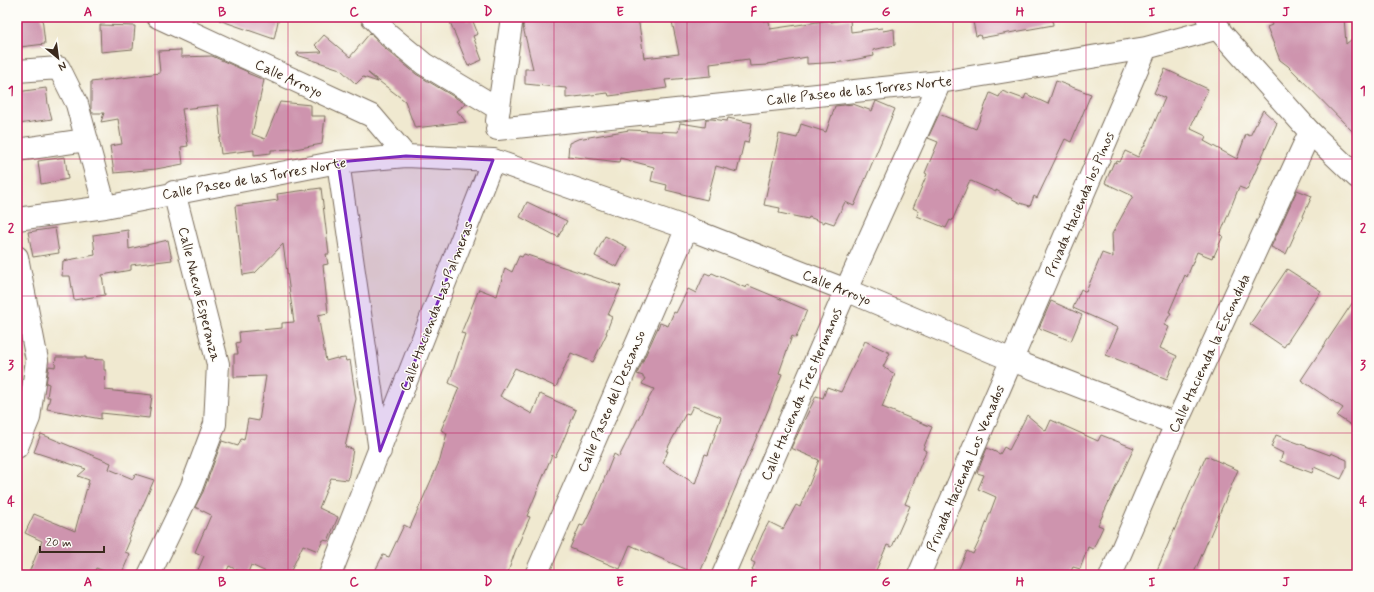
<svg xmlns="http://www.w3.org/2000/svg" width="1374" height="592" font-family="Mynerve,sans-serif">
  <style>
    .building { fill: #ce94ae; fill-rule: evenodd }
    .lines { fill: none; stroke-linecap: round; stroke-linejoin: round }
    .minor-casing { stroke: #7a6d5c; stroke-width: 24 }
    .tertiary-casing { stroke: #7a6d5c; stroke-width: 24 }
    .minor { stroke: #fff; stroke-width: 22 }
    .tertiary { stroke: #fff; stroke-width: 22 }
    .marked { fill: #7b2cbf; fill-opacity: 0.2; stroke: #7b2cbf; stroke-width: 3; stroke-linejoin: round }
    .grid { fill: none; stroke: #c2185b; stroke-width: 1; stroke-opacity: 0.55 }
    .labels { text-anchor: middle; stroke-width: 3; stroke-linejoin: round; paint-order: stroke }
    .street-label { font-size: 14px; fill: #3b2a1e; stroke: #fdfcf7 }
    .neatline { fill: none; stroke: #c2185b; stroke-width: 1.5 }
    .grid-label { font-size: 13px; text-anchor: middle; font-weight: bold; fill: #c2185b }
  </style>
  <rect width="100%" height="100%" fill="#fdfcf7"/>
  <filter id="ink" filterUnits="userSpaceOnUse"><feTurbulence type="fractalNoise" baseFrequency=".025" numOctaves="2"/><feDisplacementMap in="SourceGraphic" scale="8" xChannelSelector="R" yChannelSelector="G"/><feConvolveMatrix kernelMatrix="1 2 1 2 8 2 1 2 1" color-interpolation-filters="sRGB"/></filter>
  <filter id="wash" filterUnits="userSpaceOnUse"><feTurbulence type="fractalNoise" baseFrequency=".012" numOctaves="4" result="noise"/><feDisplacementMap in="SourceGraphic" scale="16" xChannelSelector="R" yChannelSelector="G"/><feGaussianBlur stdDeviation="0.9" result="paint"/><feColorMatrix in="noise" values="0 0 0 0 0 0 0 0 0 0 0 0 0 0 0 0 0 1.4 0 .05"/><feComposite in="paint" operator="in"/></filter>
  <g filter="url(#wash)">
    <rect width="100%" height="100%" fill="#f0e9d0"/>
    <g id="blocks">
      <path class="building" d="M17 17H42L45 44 20 47Z
        M219 17H279L274 39 219 20Z
        M448 17H466L467 21 472 19 478 34 473 36 482 60 468 66Z
        M524 17H638L644 58 679 54 671 17H762L763 21H769L770 29 831 20V22L850 19 851 32 882 28 883 31 894 29 895 45 873 50 874 56 842 62 807 64V57L767 64V65L750 66 749 59 710 64 711 76 665 80 667 88 617 95 609 96 608 93 566 98V88L525 84V69H533L523 27Z
        M972 17H1052L1053 25 981 38 980 35 976 36Z
        M1269 17H1344L1346 44 1357 35V136L1288 66 1280 60 1267 27 1272 25Z
        M100 25 135 26 133 49 101 52Z
        M370 33 380 44 416 74 466 104 457 111 466 122 415 128 405 101 367 72 378 82 363 77 356 84 340 69 297 55V53L322 52 315 45 324 35 350 57Z
        M181 50V57L212 56 248 72 247 73 264 80 252 134 265 139 280 102 311 105V116H325L322 144 295 149 271 150V153L254 155V150L221 154 219 138H221L218 105 182 109 188 146 181 147 183 164 156 169 114 173 110 146 122 144 118 119 101 122 104 113H92L91 109V82L160 73 158 51Z
        M1165 69 1208 89 1191 126 1192 127 1191 129 1206 136 1204 141 1237 159 1246 134 1250 136 1263 110 1277 123 1247 190 1239 187 1220 235 1223 236 1214 256 1213 255 1212 258 1197 252 1187 277 1185 275 1169 312 1171 313 1164 325 1169 327 1160 348 1177 356 1167 379 1106 355 1118 328 1073 308 1081 289 1086 292 1102 253 1113 257 1112 234 1133 196 1105 183 1114 162 1116 163 1117 161 1120 162 1125 151 1138 157 1143 147H1144L1165 98 1154 93Z
        M1056 81 1091 94 1071 142 1065 139 1037 198 1034 196 1030 206 1020 203 996 190V192L971 181 969 182 952 221 950 220 946 228 917 216 919 211 913 208 927 174 925 173 938 142 928 138 939 114 976 129 990 93 999 97 1002 91 1024 99 1026 94 1048 104Z
        M46 88 48 104 52 119 19 124 17 92Z
        M876 101 895 109 854 206 845 202 834 224 825 221 824 223 809 217 808 219 779 213 780 208 764 205 779 134 797 138 801 124 826 132 835 106 853 104 872 111Z
        M728 118 752 123 748 143 744 142 737 172 716 166 707 200 666 190 667 185 651 181 654 167 620 158 619 162 568 156 569 143 578 139 629 130 678 132 680 123 705 127 706 119H712L727 121Z
        M65 157 68 179 41 184 38 161Z
        M321 188 329 254H326L328 264 323 265 328 313 318 315 326 361 337 358V359L345 358 346 361 350 360 356 399 345 447 353 449 348 480 331 478 319 508 338 517 328 541 323 540 318 551 303 545 289 575H273L251 565 247 575 229 566 225 575H210L198 570 204 556 195 552 211 515 195 507 203 492 222 441 238 446 241 439 244 440 248 419 259 421 266 376 234 377V354H238L236 343 240 342 239 332 282 328V323L294 322 283 244 255 273 243 275 235 206 278 200 277 194Z
        M1297 190 1312 196 1286 254 1271 247Z
        M527 202 567 221 558 237 520 217Z
        M55 228 59 253 33 257 28 232Z
        M128 230 129 249 168 240 172 260 131 265V270L102 275 105 295 74 300 70 276H62L63 261 95 255 93 235Z
        M605 236 627 247 617 267 595 256Z
        M524 254 621 286 608 315 612 317 606 333H607L593 362 571 353 556 387 515 368 500 396 532 414 540 394 576 410 560 448 555 457 552 455 527 516 530 517 515 552 507 575H373L383 555 389 557 404 525 410 528 440 460 447 433 441 430 459 388 449 383 465 334 461 333 479 289 497 296 505 268 512 272 519 256 522 257Z
        M1287 269 1321 291 1284 347 1250 324Z
        M705 273 710 275 712 273 746 288 747 285 807 310 796 338 792 336 779 373 782 374 771 403 699 575 630 545 620 569 570 548 580 525 583 526 597 497 614 454 619 457 644 407 654 389 642 384 645 378H643V376L637 374 660 323 668 326 674 312 676 313 688 289 696 293ZM693 406 721 417 708 455 705 454 695 484 663 463 668 451H666L686 413 689 414Z
        M1357 296V429L1337 416 1343 408 1301 380Z
        M1051 301 1082 315 1071 341 1039 328Z
        M865 341 890 353 883 367 895 374 882 407 932 427 923 449 926 451 905 504 910 506 892 547 887 545 874 575H764L752 570 755 563 751 561 763 533 769 522 783 529 796 505 800 507 819 460 791 448 816 396 823 398 827 387 841 392Z
        M56 357H86V359L104 360V370H106L105 390 152 395 149 418 101 413V419L47 409 50 397H47L49 384 46 383 49 366 55 367Z
        M1027 415 1046 431 1051 420 1098 441 1101 435 1134 448 1098 525 1103 527 1093 549 1088 547 1080 569 1073 567 1069 575H956L967 551 973 554 981 537 996 497 978 489 984 475 977 473 987 448 1000 454 1004 447 1009 450Z
        M41 434 111 463 109 469 133 479 135 474 154 480 128 539 130 540 125 552 130 554 121 575H114L96 568 93 575H28L42 541 25 533 34 514 75 531 89 480 78 476 86 469 34 452Z
        M1276 435 1330 455 1331 453 1347 460V467L1341 479 1314 467 1312 473 1280 461 1283 453 1271 447Z
        M1206 456 1238 470 1200 559 1193 575H1155Z"/>
    </g>
  </g>
  <g filter="url(#ink)">
    <use href="#blocks" fill-opacity="0" stroke="#7a6d5c" stroke-width="1"/>
    <g class="lines">
      <defs>
        <path id="minor" d="M158 17 372 116 406 156
          M372 17 388 34 424 64 499 109
          M17 71 59 68 77 104 105 207
          M497 121 512 17
          M497 129 940 82 1146 48 1219 28
          M17 150 86 140
          M338 162 380 451
          M17 219 105 207 338 162 406 156 493 160 687 228 846 290 1012 360 1176 424
          M17 257 37 360 29 418 17 447
          M149 575 191 488 215 424 218 364 174 192
          M536 575 687 228
          M723 575 846 290 940 82
          M919 575 1146 48
          M1111 575 1176 424 1310 132"/>
        <path id="tertiary" d="M1207 17 1310 132 1357 177
          M330 575 493 160"/>
      </defs>
      <use href="#minor" class="minor-casing"/>
      <use href="#tertiary" class="tertiary-casing"/>
      <use href="#minor" class="minor"/>
      <use href="#tertiary" class="tertiary"/>
    </g>
  </g>
  <path class="marked" d="M406 156 493 160 380 451 338 162Z"/>
  <path class="grid" d="M155 17V575M288 17V575M421 17V575M554 17V575M687 17V575M820 17V575M953 17V575M1086 17V575M1219 17V575M17 159H1357M17 296H1357M17 433H1357"/>
  <g class="labels">
    <g class="street-label">
      <text transform="translate(289 78) rotate(25)" y="5">Calle Arroyo</text>
      <text transform="translate(859 90) rotate(-6)" y="5">Calle Paseo de las Torres Norte</text>
      <text transform="translate(254 178) rotate(-10)" y="5">Calle Paseo de las Torres Norte</text>
      <text transform="translate(1079 204) rotate(-67)" y="5">Privada Hacienda los Pinos</text>
      <text transform="translate(837 287) rotate(22)" y="5">Calle Arroyo</text>
      <text transform="translate(200 294) rotate(76)" y="5">Calle Nueva Esperanza</text>
      <text transform="translate(436 306) rotate(-69)" y="5">Calle Hacienda Las Palmeras</text>
      <text transform="translate(1209 353) rotate(-65)" y="5">Calle Hacienda la Escondida</text>
      <text transform="translate(801 394) rotate(-67)" y="5">Calle Hacienda Tres Hermanos</text>
      <text transform="translate(611 401) rotate(-67)" y="5">Calle Paseo del Descanso</text>
      <text transform="translate(965 468) rotate(-67)" y="5">Privada Hacienda Los Venados</text>
    </g>
  </g>
  <rect width="1374" height="592" fill="none" stroke="#fdfcf7" stroke-width="44"/>
  <g transform="translate(58 58) rotate(151)" stroke="#fdfcf7" stroke-width="3" paint-order="stroke">
  <path d="M0-3L7 15L0 10L-7 15Z" fill="#3b2a1e"/>
  <text y="-6" font-size="11" font-weight="bold" text-anchor="middle" fill="#3b2a1e">N</text>
  </g>
  <path d="M40 546v6h64v-6" fill="none" stroke="#3b2a1e" stroke-width="2"/>
  <text x="46" y="546" font-size="12" fill="#3b2a1e" stroke="#fdfcf7" stroke-width="3" paint-order="stroke">20 m</text>
  <rect x="22" y="22" width="1330" height="548" class="neatline"/>
  <g class="grid-label">
    <text x="88" y="16">A</text>
    <text x="222" y="16">B</text>
    <text x="354" y="16">C</text>
    <text x="488" y="16">D</text>
    <text x="620" y="16">E</text>
    <text x="754" y="16">F</text>
    <text x="886" y="16">G</text>
    <text x="1020" y="16">H</text>
    <text x="1152" y="16">I</text>
    <text x="1286" y="16">J</text>
    <text x="11" y="95">1</text>
    <text x="1363" y="95">1</text>
    <text x="11" y="232">2</text>
    <text x="1363" y="232">2</text>
    <text x="11" y="369">3</text>
    <text x="1363" y="369">3</text>
    <text x="11" y="506">4</text>
    <text x="1363" y="506">4</text>
    <text x="88" y="586">A</text>
    <text x="222" y="586">B</text>
    <text x="354" y="586">C</text>
    <text x="488" y="586">D</text>
    <text x="620" y="586">E</text>
    <text x="754" y="586">F</text>
    <text x="886" y="586">G</text>
    <text x="1020" y="586">H</text>
    <text x="1152" y="586">I</text>
    <text x="1286" y="586">J</text>
  </g>
</svg>
